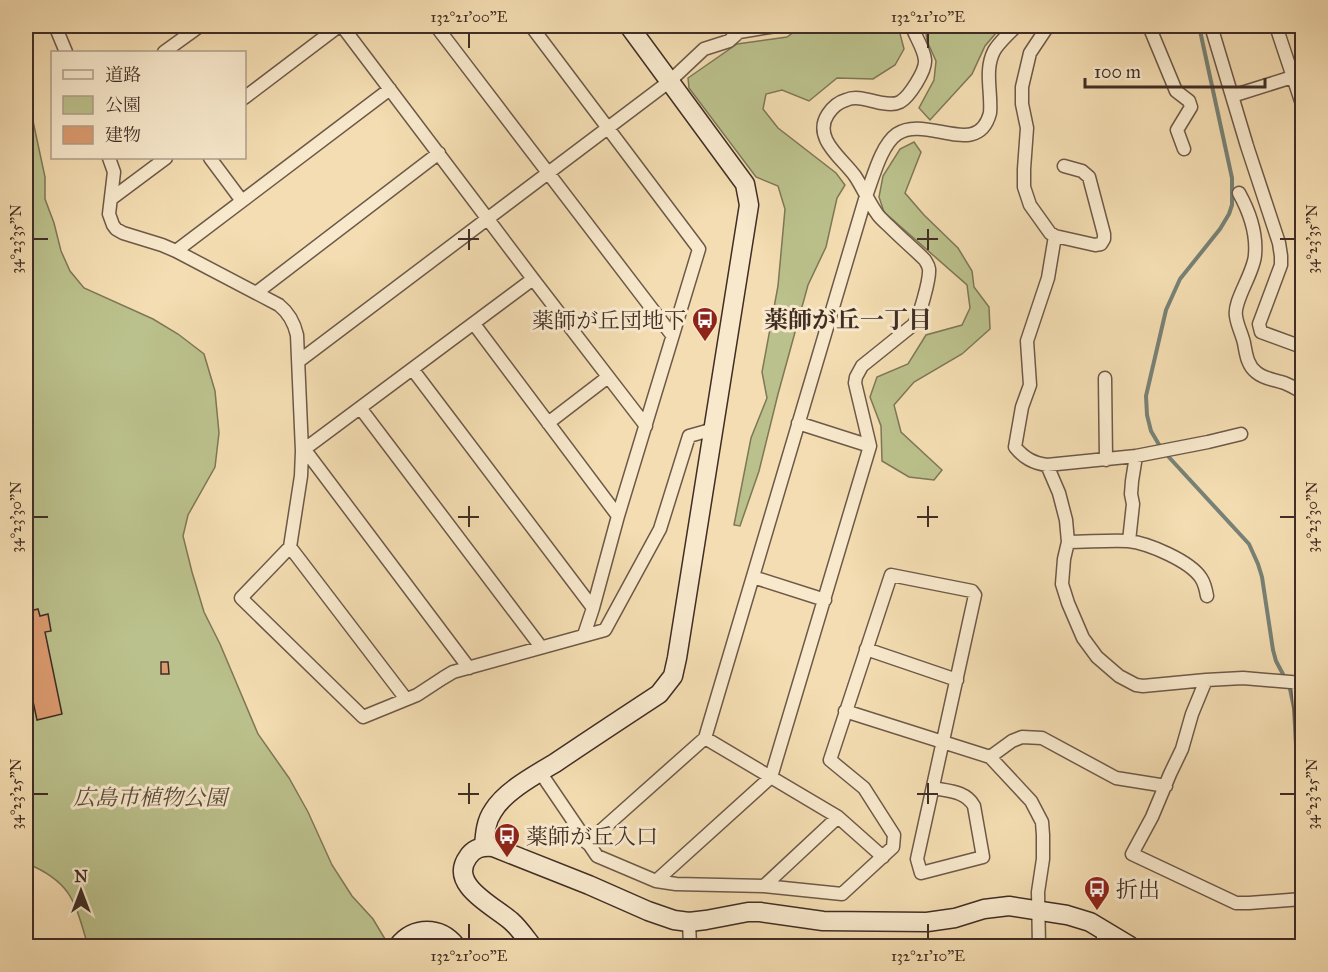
<svg xmlns="http://www.w3.org/2000/svg" width="1328" height="972" font-family="'IM FELL Great Primer','Noto Serif JP',serif">
  <style>
    .green { fill: #bbc18c; stroke: #7e7758; stroke-width: 1.5 }
    .lines { fill: none; stroke-linecap: round; stroke-linejoin: round }
    .stream { stroke: #778277; stroke-width: 4 }
    .building { fill: #db9b6f; stroke: #402d25; stroke-width: 1.5 }
    .street-casing { stroke: #6d5948; stroke-width: 15 }
    .secondary-casing { stroke: #402d25; stroke-width: 21 }
    .street { stroke: #f8e9cd; stroke-width: 12 }
    .secondary { stroke: #f8e9cd; stroke-width: 18 }
    .ticks { fill: none; stroke: #402d25; stroke-width: 2 }
    .labels { text-anchor: middle; stroke-width: 6; stroke-linejoin: round; paint-order: stroke }
    .poi-label { font-size: 22px; fill: #402d25; stroke: #f8e9cd; text-anchor: start }
    .park-label { font-size: 22px; font-style: italic; fill: #594b3a; stroke: #f8e9cd }
    .neighbourhood-label { font-size: 24px; font-weight: bold; fill: #402d25; stroke: #f8e9cd }
    .neatline { fill: none; stroke: #402d25; stroke-width: 2 }
    .ticks-label { font-size: 15px; text-anchor: middle; fill: #402d25 }
  </style>
  <rect width="100%" height="100%" fill="#f4ddb2"/>
  <filter id="stains"><feTurbulence type="fractalNoise" baseFrequency=".00333" numOctaves="4"/><feColorMatrix values="0 0 0 0 .2 0 0 0 0 .09 0 0 0 0 .02 0 0 0 .5 -.17"/></filter>
  <radialGradient id="worn" r=".72"><stop offset=".6" stop-color="#630" stop-opacity="0"/><stop offset="1" stop-color="#630" stop-opacity=".3"/></radialGradient>
  <path class="green" d="M802 26H898L904 49 895 65 873 79 837 78 809 101 782 90 766 94 763 109 778 128 836 173 845 185 837 198 826 247 808 285 778 394 759 471 740 526 734 525 751 438 767 398 762 372 778 286 785 209 778 186 756 177 689 88 688 78 737 44 787 37Z
    M925 26H1002L985 46 972 74 930 120 919 108 934 80 936 61 927 41Z
    M26 101 33 121 45 177V199L54 223 61 251 70 271 84 288 153 319 178 334 204 354 215 391 219 433 215 467 188 515 183 536 192 572 204 612 220 644 258 734 289 778 308 812 332 865 352 896 373 919 385 939V946H88C75 902 72 882 26 863Z
    M914 142 921 152 905 193 924 215 958 248 972 271 974 287 989 307 990 329 962 354 914 382 894 405 901 432 942 470 934 480 909 477 882 461 881 426 870 397 877 377 908 364 926 335 962 325 970 308 967 285 884 212 879 197 883 176 900 149Z"/>
  <g class="lines">
    <path class="stream" d="M1161 448 1151 431 1147 415 1146 396 1166 310 1180 279 1220 229 1229 214 1232 205V178L1199 26
      M1166 454 1249 544 1258 564 1262 577 1273 650 1276 661 1285 678
      M1289 684 1294 708 1297 764 1302 798"/>
  </g>
  <path class="building" d="M38 609 40 616 48 614 51 631 45 632 62 714 37 720 28 678H26V612Z
    M161 662H168L169 674H161Z"/>
  <g class="lines">
    <defs>
      <path id="street" d="M60 26 56 28 66 52
        M342 26 533 279 646 426
        M436 26 672 335
        M531 26 699 249 618 516 593 608 584 635
        M1048 26 1030 53 1022 87V104L1027 128 1024 169V187L1030 205 1050 233 1055 236 1095 245 1101 244 1104 239V234L1089 177 1082 171 1064 166
        M1149 26 1176 91 1189 101 1191 107 1177 130 1184 149
        M1211 26 1247 146 1279 243 1281 256V265L1259 324 1261 332 1302 347
        M1276 26 1302 104
        M164 52 200 26
        M1232 96 1302 74
        M244 98 339 26
        M109 158 114 172 109 214 113 225 116 229 123 233 162 245 176 251 279 305C289 313 294 322 297 335L302 451
        M210 158 242 201
        M1239 193C1249 211 1257 233 1255 255 1254 273 1233 301 1236 316 1237 325 1242 334 1244 343 1246 353 1247 365 1256 372 1264 379 1272 379 1281 382 1289 384 1296 389 1302 392
        M111 199 166 158
        M1055 236 1048 278 1027 341 1030 385 1022 407 1015 447C1024 458 1033 463 1047 465L1136 456 1208 442 1241 434
        M176 251 390 89
        M533 279 302 451 301 476 290 547 241 598 363 717 417 695 443 678 453 672 605 630 660 529 689 436 714 429
        M256 293 439 153
        M474 324 618 516
        M299 361 670 81 704 49 729 41 739 32 776 26
        M413 370 593 608
        M1105 378 1106 460
        M361 409 541 647
        M548 423 608 377
        M798 423 870 446
        M305 450 469 668
        M1047 465 1059 493 1066 520 1068 542 1064 559 1062 584 1068 603 1083 638 1097 657 1119 676 1136 685 1143 686 1206 680 1243 678 1302 683
        M1129 541 1133 504 1131 494 1132 481 1136 456
        M1068 542C1088 542 1108 540 1128 541 1148 543 1190 561 1201 578 1205 584 1206 590 1207 596
        M290 547 406 699
        M753 577 825 600
        M866 649 957 680
        M1206 680 1192 714 1182 749 1170 774 1152 817 1132 854 1236 903H1249L1302 899
        M1298 683 1302 732
        M845 711 990 757 1031 801 1042 822 1043 835V859L1038 892 1039 946
        M705 738 866 196C873 178 881 145 897 134 926 114 978 160 990 113 992 93 984 70 994 51 999 42 1009 34 1016 26
        M990 757 1012 741 1022 737 1042 738 1116 778 1166 786
        M540 772 597 856 656 881 676 884 764 886 842 894 893 847 894 835 864 788 830 760 891 575 972 591 975 595 917 859 921 873 983 857 974 806C966 791 948 791 933 788
        M587 843 705 738 838 817 883 857
        M656 881 771 777 870 446 855 383 856 377 862 366 913 325C920 317 930 278 929 269 928 264 927 264 925 260 914 249 902 239 891 228 887 224 882 220 878 215 869 203 863 188 855 176 842 158 812 138 828 114 832 108 839 102 846 100 857 95 870 101 882 103 888 104 894 105 900 102 909 97 926 71 925 60 924 48 915 37 912 26
        M764 886 838 817
        M689 922 690 946
        M1103 930V946"/>
      <path id="secondary" d="M484 846C485 833 486 821 493 811 505 791 535 775 555 763 589 740 624 717 659 694L673 676 677 658 749 205 745 184 629 26
        M398 946C414 926 440 926 456 946
        M532 946C525 937 519 928 511 921 494 906 448 885 468 857 474 848 482 846 493 847L589 885 648 911 674 920 689 922 706 920 748 912H760L823 921 927 922 955 918 984 909 1009 906 1067 915 1090 922 1130 946"/>
    </defs>
    <use href="#street" class="street-casing"/>
    <use href="#secondary" class="secondary-casing"/>
    <use href="#street" class="street"/>
    <use href="#secondary" class="secondary"/>
  </g>
  <path class="ticks" d="M469 33V48M928 33V48M469 229V250M928 229V250M33 239H48M458 239H479M917 239H938M1280 239H1295M469 506V527M928 506V527M33 517H48M458 517H479M917 517H938M1280 517H1295M469 783V804M928 783V804M33 794H48M458 794H479M917 794H938M1280 794H1295M469 924V939M928 924V939"/>
  <defs>
    <symbol id="bus-pin" viewBox="-11 -11 22 30"><path d="M0 17L-7.5 6A9.5 9.5 0 1 1 7.5 6Z" fill="#8f2418" stroke="#f8e9cd"/><path d="M-5-6H5V4H4V6H2V4H-2V6H-4V4H-5ZM-3.5-4V0h7V-4ZM-3.5 1.2v1.5H-2V1.2ZM2 1.2v1.5H3.5V1.2Z" fill="#fff"/></symbol>
  </defs>
  <g fill-rule="evenodd">
    <use href="#bus-pin" x="690" y="305" width="30" height="40"/>
    <use href="#bus-pin" x="492" y="821" width="30" height="40"/>
    <use href="#bus-pin" x="1082" y="874" width="30" height="40"/>
  </g>
  <g class="labels">
    <g class="poi-label">
      <text x="686" y="328" text-anchor="end">薬師が丘団地下</text>
      <text x="526" y="844">薬師が丘入口</text>
      <text x="1116" y="897">折出</text>
    </g>
    <g class="park-label">
      <text x="150" y="805">広島市植物公園</text>
    </g>
    <g class="neighbourhood-label">
      <text x="848" y="328">薬師が丘一丁目</text>
    </g>
  </g>
  <rect width="1328" height="972" fill="none" stroke="#f4ddb2" stroke-width="66"/>
  <rect x="51" y="51" width="195" height="108" fill="#f8e9cd" stroke="#ae9e8a" stroke-width="1.5"/>
  <rect x="63" y="70" width="30" height="9" fill="#f8e9cd" stroke="#ae9e8a" stroke-width="1.5"/>
  <text x="105" y="81" font-size="18" fill="#402d25">道路</text>
  <rect x="63" y="96" width="30" height="18" fill="#bbc18c" stroke="#ae9e8a" stroke-width="1.5"/>
  <text x="105" y="111" font-size="18" fill="#402d25">公園</text>
  <rect x="63" y="126" width="30" height="18" fill="#db9b6f" stroke="#ae9e8a" stroke-width="1.5"/>
  <text x="105" y="141" font-size="18" fill="#402d25">建物</text>
  <g transform="translate(81 891)" stroke="#f8e9cd" stroke-width="4.5" paint-order="stroke">
  <path d="M0-4.5L10 22L0 15L-10 22Z" fill="#402d25"/>
  <text y="-9" font-size="16" font-weight="bold" text-anchor="middle" fill="#402d25">N</text>
  </g>
  <path d="M1085 78v9h180v-9" fill="none" stroke="#402d25" stroke-width="3"/>
  <text x="1094" y="78" font-size="18" fill="#402d25" stroke="#f8e9cd" stroke-width="4.5" paint-order="stroke">100 m</text>
  <rect x="33" y="33" width="1262" height="906" class="neatline"/>
  <g class="ticks-label">
    <text x="469" y="22">132°21'00"E</text>
    <text x="928" y="22">132°21'10"E</text>
    <text transform="translate(16 239) rotate(-90)" y="5">34°23'35"N</text>
    <text transform="translate(1312 239) rotate(-90)" y="5">34°23'35"N</text>
    <text transform="translate(16 517) rotate(-90)" y="5">34°23'30"N</text>
    <text transform="translate(1312 517) rotate(-90)" y="5">34°23'30"N</text>
    <text transform="translate(16 794) rotate(-90)" y="5">34°23'25"N</text>
    <text transform="translate(1312 794) rotate(-90)" y="5">34°23'25"N</text>
    <text x="469" y="961">132°21'00"E</text>
    <text x="928" y="961">132°21'10"E</text>
  </g>
  <rect width="100%" height="100%" filter="url(#stains)"/>
  <rect width="100%" height="100%" fill="url(#worn)"/>
</svg>
